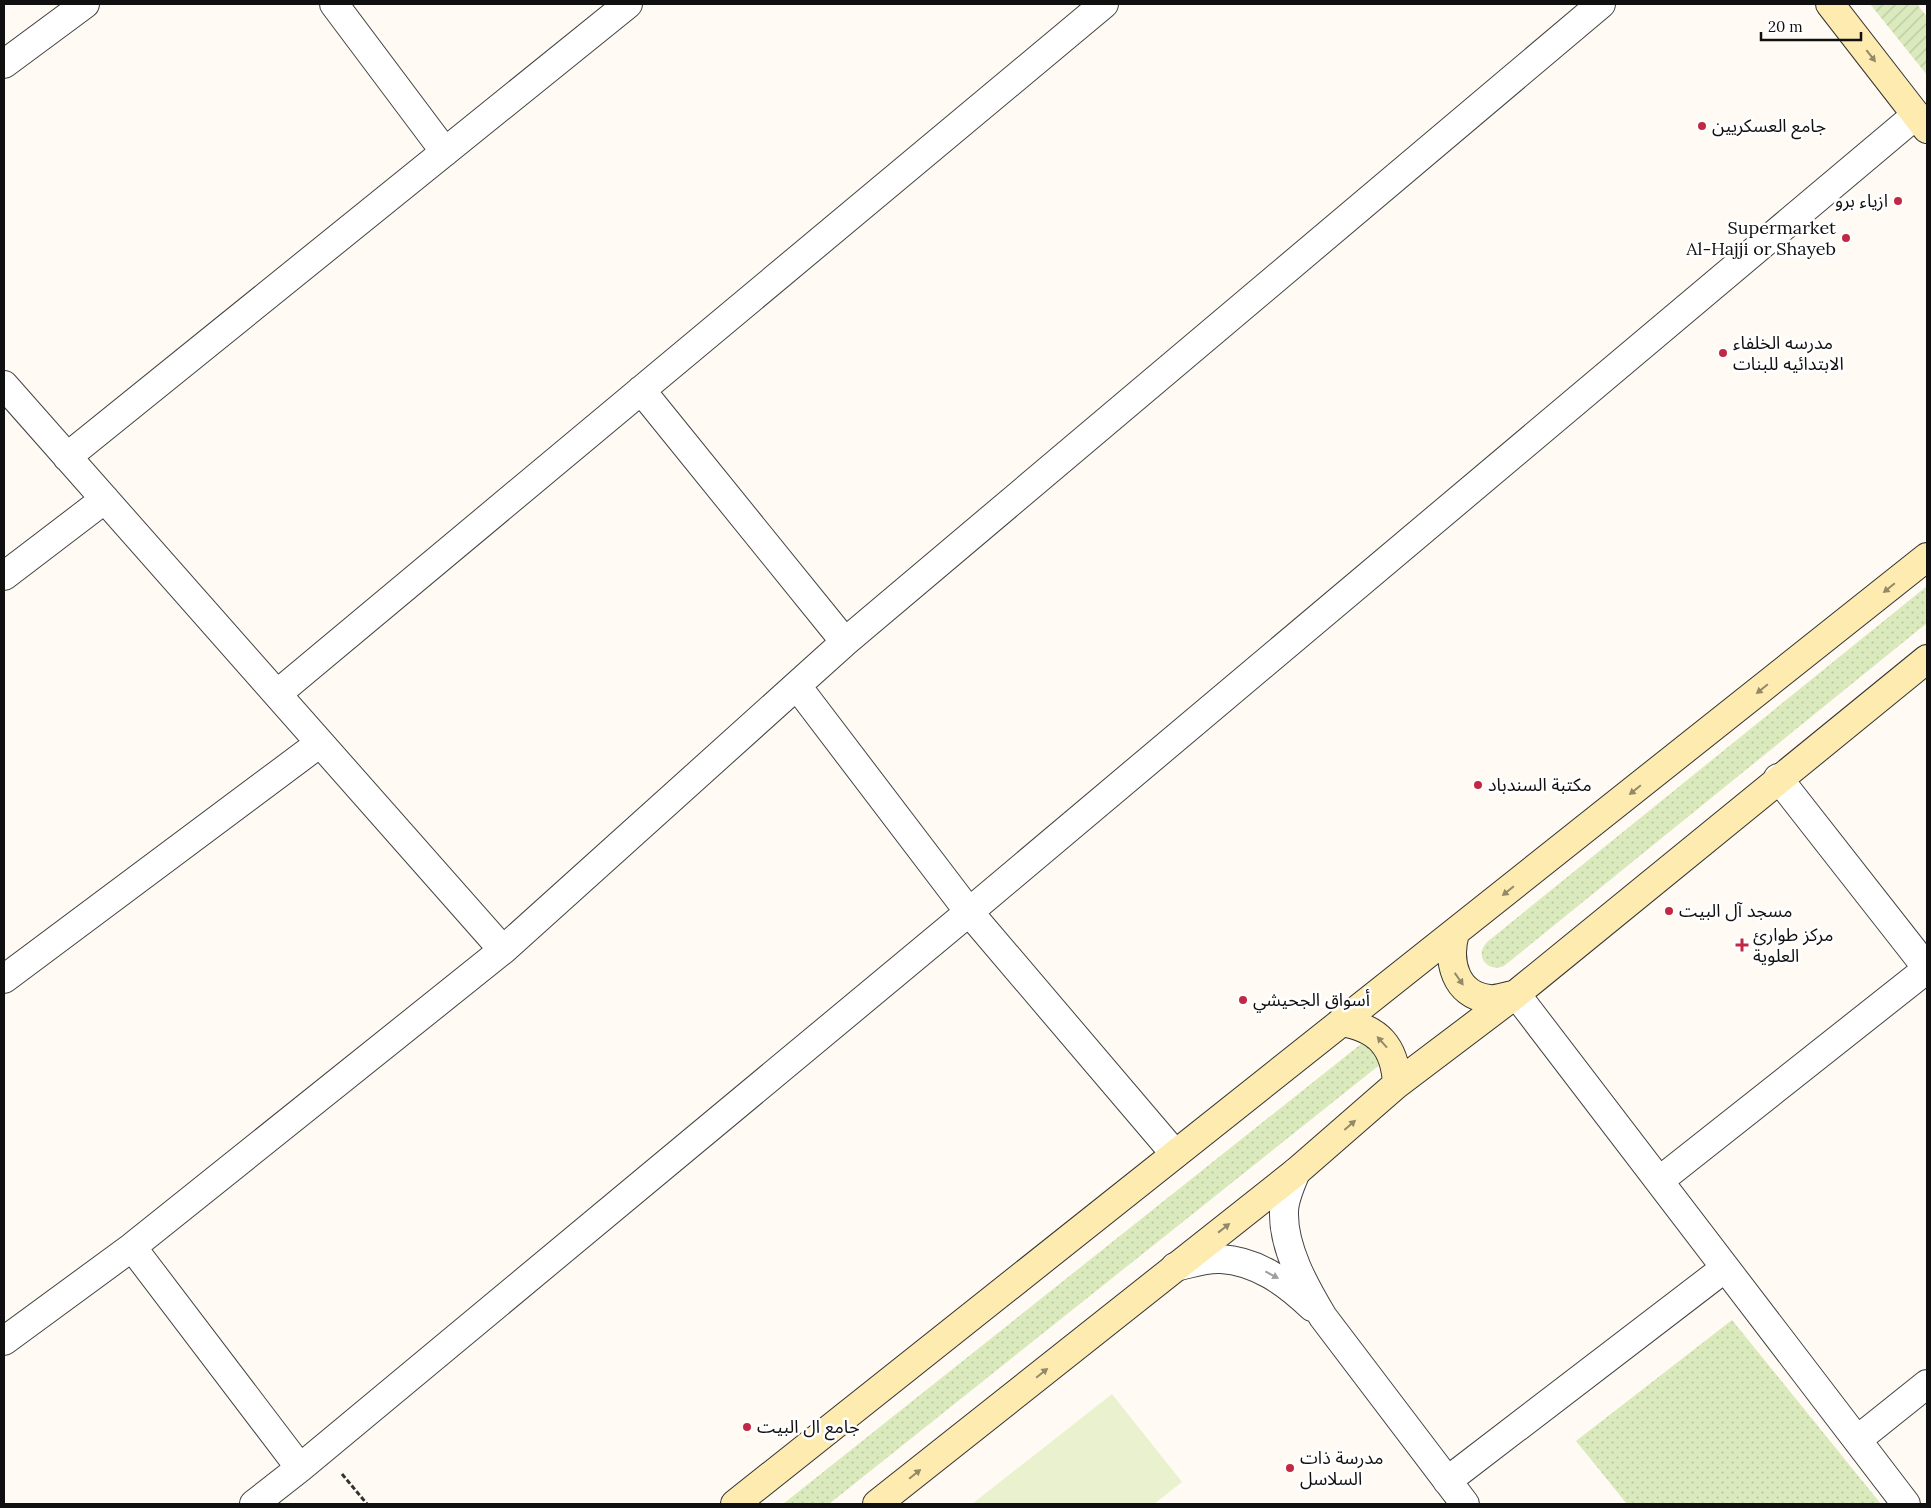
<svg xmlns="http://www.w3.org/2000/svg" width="1931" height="1508" font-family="Lora,'Noto Sans Arabic',serif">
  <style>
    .grass { fill: url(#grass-dots) }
    .garden { fill: url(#garden-furrows) }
    .pitch { fill: #eaf1cf }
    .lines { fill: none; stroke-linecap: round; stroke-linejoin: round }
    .street-casing { stroke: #434343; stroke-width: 30 }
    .secondary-casing { stroke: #323232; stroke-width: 30 }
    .path { stroke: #323232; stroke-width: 3; stroke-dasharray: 5 2.5; stroke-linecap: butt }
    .street { stroke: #fff; stroke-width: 28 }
    .secondary { stroke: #feebb0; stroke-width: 28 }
    .oneway { fill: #938868 }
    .oneway2 { fill: #9f9f9f }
    .poi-dot { fill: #c12844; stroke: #fff; stroke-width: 2 }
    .labels { text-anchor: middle; stroke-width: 5; stroke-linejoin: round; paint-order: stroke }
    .poi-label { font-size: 18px; fill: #101010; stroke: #fff; text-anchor: start }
  </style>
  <defs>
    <pattern id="grass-dots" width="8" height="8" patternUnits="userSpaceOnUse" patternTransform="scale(1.25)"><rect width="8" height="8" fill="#daeabd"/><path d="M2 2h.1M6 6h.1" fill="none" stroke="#bac8a1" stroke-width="1.8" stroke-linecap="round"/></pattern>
    <pattern id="garden-furrows" width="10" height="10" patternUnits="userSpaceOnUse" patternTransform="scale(1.25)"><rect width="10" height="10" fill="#daeabd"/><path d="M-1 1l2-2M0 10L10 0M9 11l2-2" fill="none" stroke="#bac8a1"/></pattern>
  </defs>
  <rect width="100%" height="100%" fill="#fffbf4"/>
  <path class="grass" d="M1927 586V623L1504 966C1487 973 1474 956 1487 942Z
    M1366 1040 1382 1063 829 1504H783Z
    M1732 1320 1881 1504H1627L1576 1441Z"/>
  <path class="garden" d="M1870 4H1917L1927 17V75Z"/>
  <path class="pitch" d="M1112 1394 1182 1482 1154 1504H972Z"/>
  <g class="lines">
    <defs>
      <path id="street" d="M334 4 445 152
        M4 64 85 4
        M4 385 503 950
        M641 390 845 642
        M67 457 628 4
        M4 576 105 499
        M797 686 969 912 1175 1154
        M277 694 1104 4
        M1778 778 1927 968
        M4 979 320 743
        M1516 994 1906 1504
        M1296 1172C1291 1184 1284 1199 1284 1212 1283 1248 1305 1287 1323 1317L1465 1504
        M1659 1181 1927 969
        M132 1247 300 1468
        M1175 1267C1190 1264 1205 1258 1221 1259 1257 1261 1287 1283 1312 1307
        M4 1341 132 1247 503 950 845 642 1601 4
        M1857 1440 1927 1384
        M1447 1481 1725 1268
        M254 1504 300 1468 969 912 1916 115"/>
      <path id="secondary" d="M1830 4 1927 129
        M1455 933C1447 961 1455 995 1489 999 1497 1000 1508 996 1516 994
        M1341 1022C1378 1028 1395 1046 1397 1084
        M735 1504 1927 557
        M877 1504 1296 1172 1397 1084 1516 994 1927 659"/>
    </defs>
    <use href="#street" class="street-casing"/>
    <use href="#secondary" class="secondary-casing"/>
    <path class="path" d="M342 1474 367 1504"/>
    <use href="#street" class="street"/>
    <use href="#secondary" class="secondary"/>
  </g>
  <defs><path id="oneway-solid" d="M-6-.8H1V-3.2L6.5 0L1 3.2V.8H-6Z" transform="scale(1.25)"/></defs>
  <g class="oneway">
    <use href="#oneway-solid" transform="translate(1871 56) rotate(52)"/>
    <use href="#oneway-solid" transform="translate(1889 588) rotate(141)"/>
    <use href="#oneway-solid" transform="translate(1762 689) rotate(141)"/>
    <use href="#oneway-solid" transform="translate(1635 790) rotate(141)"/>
    <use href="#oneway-solid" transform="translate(1508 891) rotate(141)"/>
    <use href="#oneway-solid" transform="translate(1459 979) rotate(55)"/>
    <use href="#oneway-solid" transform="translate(1382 1042) rotate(-132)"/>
    <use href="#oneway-solid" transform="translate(1350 1125) rotate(-41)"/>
    <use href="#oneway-solid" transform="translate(1224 1228) rotate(-38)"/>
    <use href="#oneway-solid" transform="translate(1042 1373) rotate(-39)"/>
    <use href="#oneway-solid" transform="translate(915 1474) rotate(-39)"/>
  </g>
  <use class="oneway2" href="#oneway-solid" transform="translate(1272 1275) rotate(28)"/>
  <g class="poi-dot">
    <circle cx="1702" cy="126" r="5"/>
    <circle cx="1898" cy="201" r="5"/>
    <circle cx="1846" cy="238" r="5"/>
    <circle cx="1723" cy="353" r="5"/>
    <circle cx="1478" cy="785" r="5"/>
    <circle cx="1669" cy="911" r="5"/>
    <path d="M1739.5 937.5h5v5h5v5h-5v5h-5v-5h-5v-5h5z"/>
    <circle cx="1243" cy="1000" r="5"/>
    <circle cx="747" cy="1427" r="5"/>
    <circle cx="1290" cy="1468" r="5"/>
  </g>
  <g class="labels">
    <g class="poi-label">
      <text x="1712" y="132">جامع العسكريين</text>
      <text x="1888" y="207" text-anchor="end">ازياء برو</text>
      <text x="1836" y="234" text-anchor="end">Supermarket<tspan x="1836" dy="21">Al-Hajji or Shayeb</tspan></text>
      <text x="1733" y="349">مدرسه الخلفاء<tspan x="1733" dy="21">الابتدائيه للبنات</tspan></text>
      <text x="1488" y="791">مكتبة السندباد</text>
      <text x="1679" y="917">مسجد آل البيت</text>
      <text x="1753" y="941">مركز طوارئ<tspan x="1753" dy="21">العلوية</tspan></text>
      <text x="1253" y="1006">أسواق الجحيشي</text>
      <text x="757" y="1433">جامع ال البيت</text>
      <text x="1300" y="1464">مدرسة ذات<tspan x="1300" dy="21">السلاسل</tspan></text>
    </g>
  </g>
  <rect width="1931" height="1508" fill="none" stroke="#101010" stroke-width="10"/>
  <path d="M1761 32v8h100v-8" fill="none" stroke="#101010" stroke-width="2.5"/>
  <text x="1768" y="32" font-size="15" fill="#101010" stroke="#ffffff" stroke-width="4" paint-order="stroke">20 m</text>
</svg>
